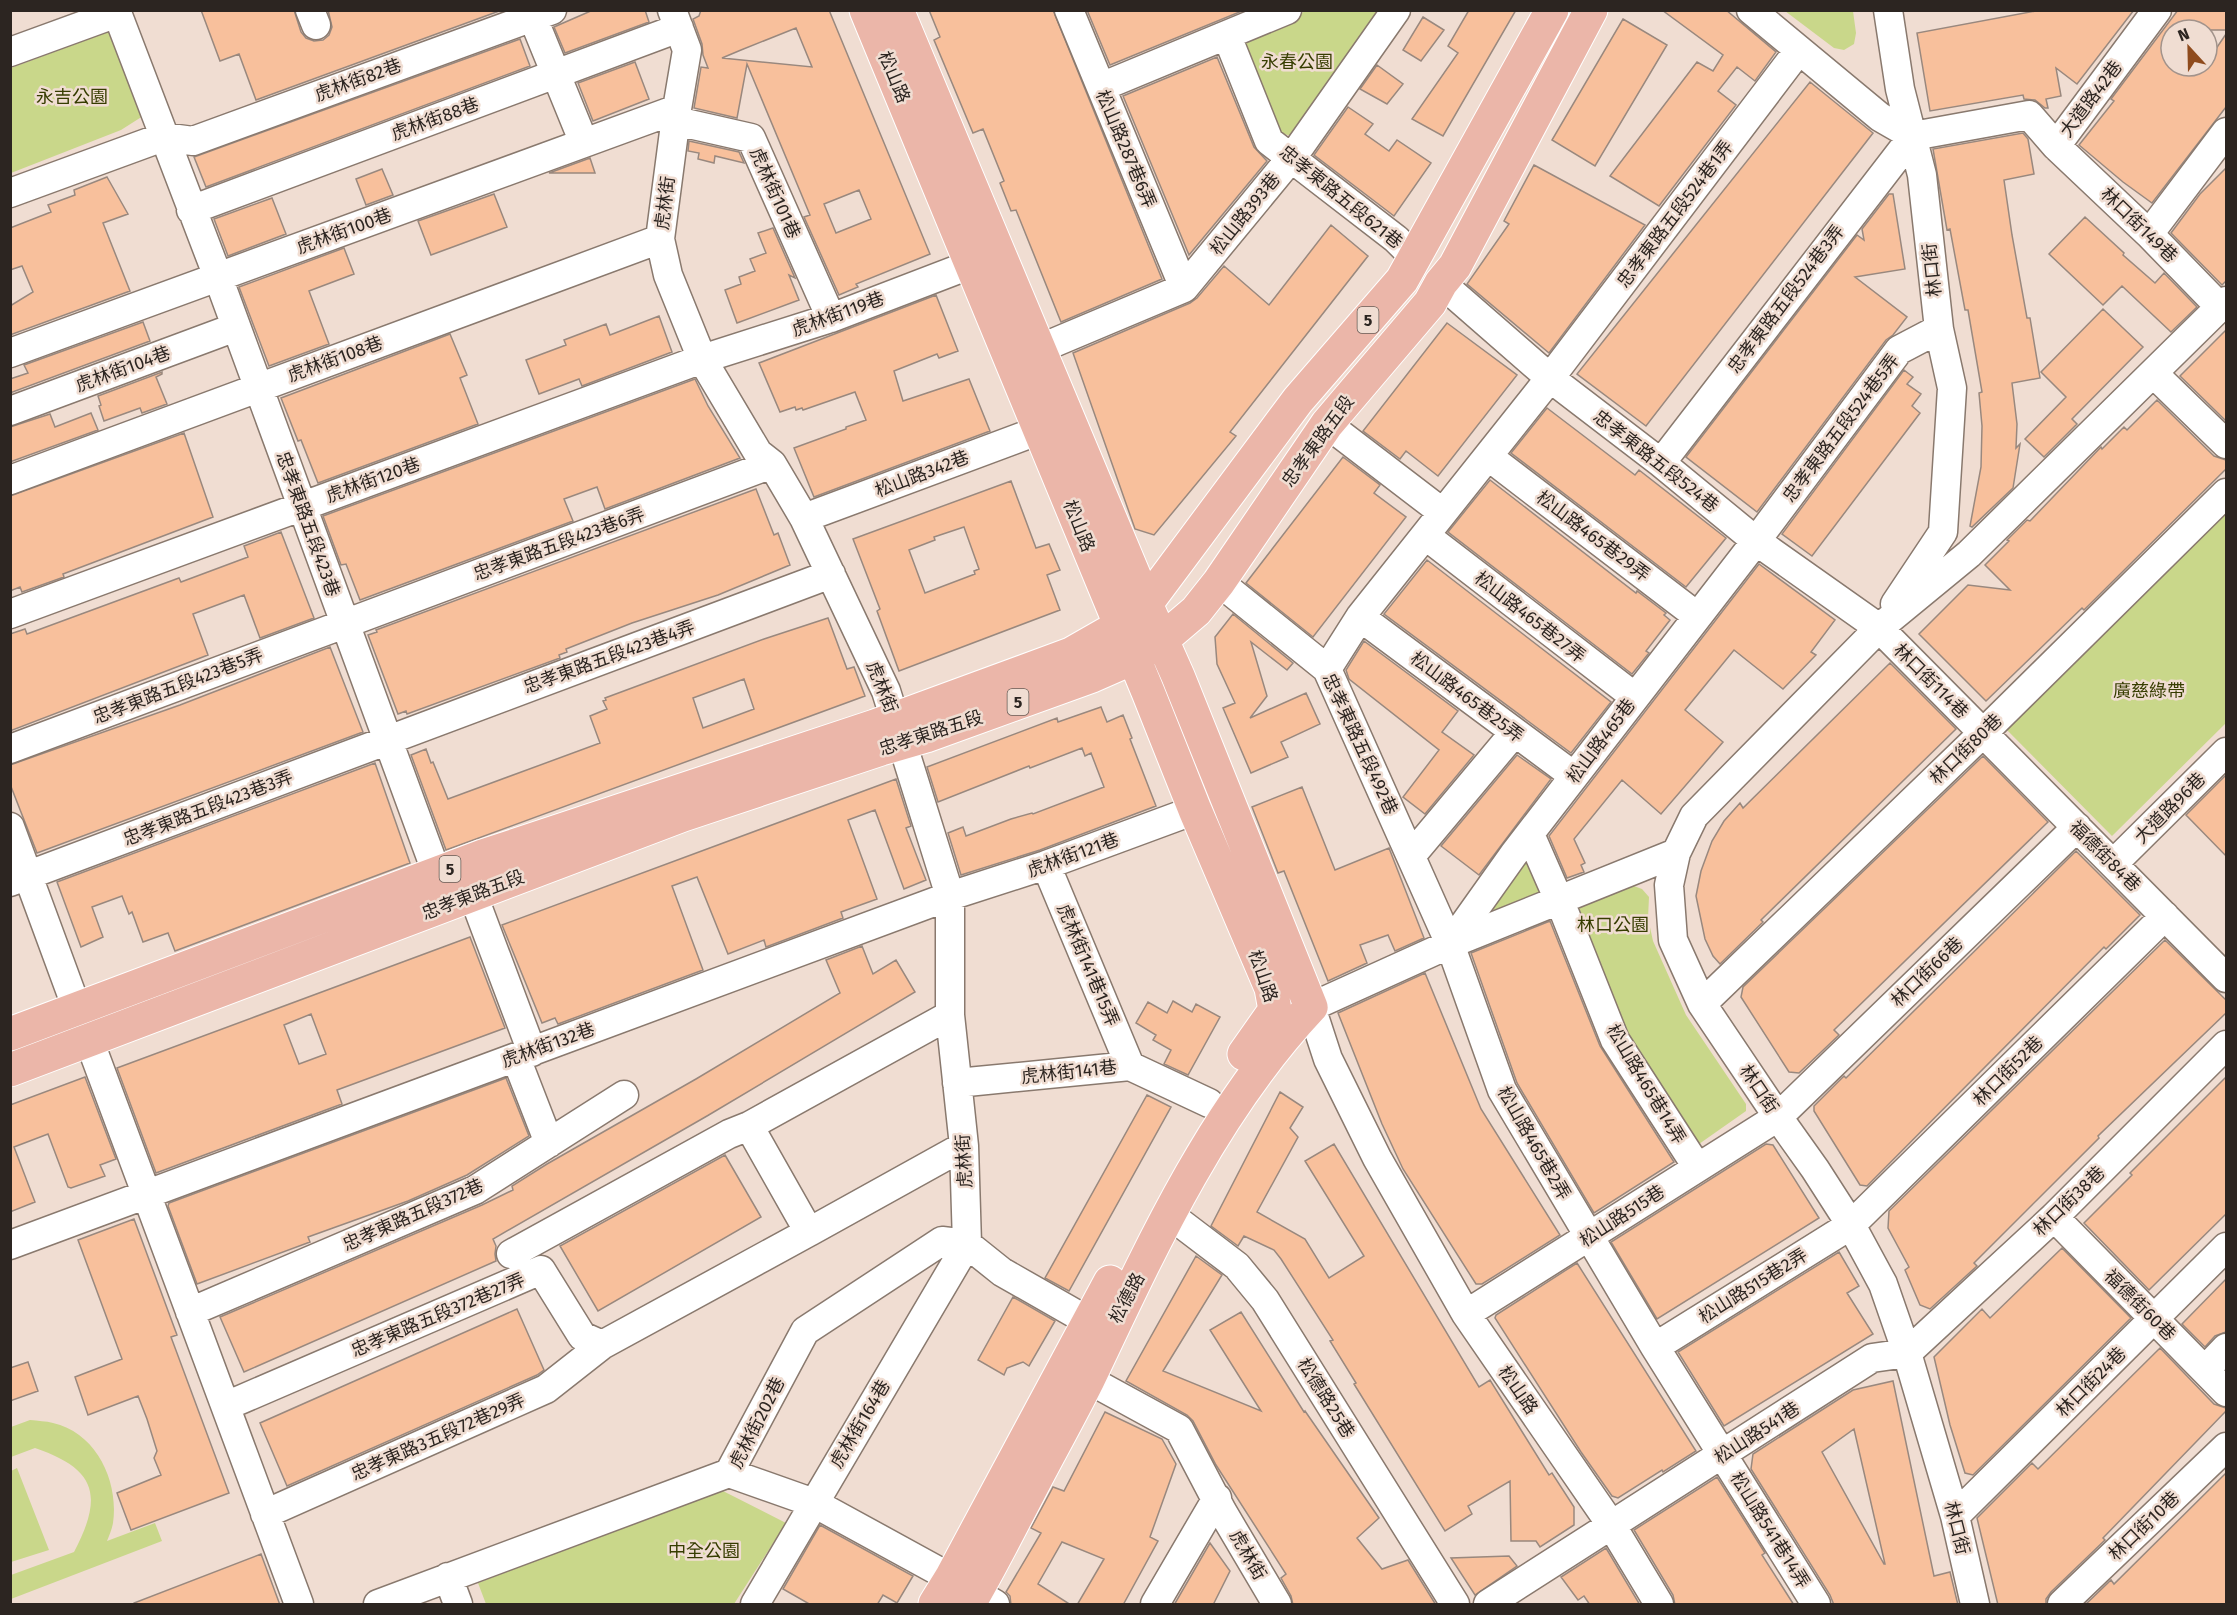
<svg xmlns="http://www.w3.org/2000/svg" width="2237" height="1615" font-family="'Fira Sans','Noto Sans TC',sans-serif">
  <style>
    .green { fill: #c9d78a }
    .building { fill: #f8c09c; stroke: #99887e; stroke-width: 1.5; fill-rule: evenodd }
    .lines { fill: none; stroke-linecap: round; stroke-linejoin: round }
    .minor-casing { stroke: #89796e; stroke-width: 31 }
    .major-casing { stroke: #fff; stroke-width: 35 }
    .minor { stroke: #fff; stroke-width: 28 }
    .major { stroke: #ebb6a9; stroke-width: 33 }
    .labels { text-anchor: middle; stroke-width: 5; stroke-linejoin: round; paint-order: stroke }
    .shield { fill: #f0ddd2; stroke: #675c56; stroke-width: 1.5 }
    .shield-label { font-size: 16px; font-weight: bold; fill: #2c2521 }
    .park-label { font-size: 18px; fill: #363d00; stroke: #f0ddd2 }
    .street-label { font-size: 18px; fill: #2c2521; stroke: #f0ddd2 }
  </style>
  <rect width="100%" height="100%" fill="#f0ddd2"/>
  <path class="green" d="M1306 11H1387L1297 137 1279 133 1243 50 1249 35Z
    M1785 11H1853L1856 33 1854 44 1844 50 1834 48Z
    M113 30 143 116 121 130 11 173V68Z
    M2226 507V723L2112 836 2004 727Z
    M1523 853 1541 896 1483 922Z
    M1631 885 1642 889 1649 897 1648 918 1653 941 1686 1015 1746 1104V1111L1699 1144 1623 1037 1574 905Z
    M30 1420C38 1421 46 1421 53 1423 97 1433 119 1482 113 1523 112 1529 109 1536 107 1541L155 1523 162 1541 11 1599V1575L74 1552C104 1495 96 1469 35 1448L11 1457V1427Z
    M17 1468 49 1550 11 1562V1471Z
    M719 1489 786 1523 734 1604H486L478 1583Z"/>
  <path class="building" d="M201 10H294L301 32 306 38 314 41 323 40 329 35 332 27 328 10H502L256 100 239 54 220 61Z
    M593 10H645L649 22 565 53 554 27Z
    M701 10H829L930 254 856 284 858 287 839 295 804 217 810 215 747 64 737 118 694 108 701 67 708 68 703 55 702 44 693 19 699 16ZM796 28 812 67 722 58 741 50ZM859 190 871 219 836 233 824 204Z
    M929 10H1053L1162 279 1061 322 1016 210 1011 211 1000 183 1004 181 983 129 973 133 934 40 940 37Z
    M1087 10H1242V11L1110 65Z
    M1469 10H1516L1443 136 1412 119 1458 53 1448 46Z
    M1662 10H1726L1776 52 1755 81 1737 67 1718 91 1736 105 1659 206 1610 176 1697 62 1713 71 1723 55Z
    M2041 10H2134L2077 84 2056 68 2061 96 2046 99 2048 108H2045L2035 100 2024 99 2023 95 1930 111 1917 33Z
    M2178 10H2226V30H2171V66H2207V62L2226 34V107L2152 203 2123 182 2079 145 2114 101 2111 99Z
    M1423 17 1444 30 1421 61 1403 50Z
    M1623 19 1667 45 1595 166 1552 140Z
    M520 39 530 66 206 187 194 157Z
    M1217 57 1254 147 1267 161 1189 255 1123 96Z
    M635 62 649 99 593 121 578 83Z
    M1377 65 1403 84 1387 104 1360 89Z
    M1810 82 1873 133 1646 426 1577 374Z
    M1348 107 1373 124 1365 134 1389 151 1397 140 1431 163 1394 216 1314 155Z
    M2023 133 2028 139 2034 174 2004 180 2012 235 2027 318H2030L2040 378 2012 383 2017 424 2016 448 2020 444 2013 488 1972 527 1970 526 1981 467 1982 426 1979 393 1982 392 1968 310H1965L1950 229 1947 230 1933 149Z
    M689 141 739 152 744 163 715 156 714 163 698 159 699 153 688 151Z
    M590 158 595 173H549Z
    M1534 165 1645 225 1549 353 1467 284 1509 224 1504 221Z
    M2226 168V281L2222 285 2171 233 2200 194Z
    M382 169 393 195 366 205 356 179Z
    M107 177 128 214 103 223 130 291 10 335V306L33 292 22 266 10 270V228L51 212 48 205 75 195 74 190Z
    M494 194 507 227 431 255 418 221Z
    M1889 194H1893L1905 269 1855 277 1907 317 1893 335 1886 340 1757 512 1686 457 1857 235 1864 240 1862 229Z
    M272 198 286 234 228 256 214 219Z
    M2085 217 2124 253 2123 255 2155 283 2164 273 2197 307 2171 332 2122 286 2103 305 2049 254Z
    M1331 225 1368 256 1230 432 1236 436 1154 535 1135 529 1073 353 1190 303 1197 298 1224 266 1269 305Z
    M773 228 795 278 789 275 799 300 737 323 725 290 741 284 739 277 755 271 750 259 766 253 758 233Z
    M344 248 354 274 309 291 329 344 269 366 239 287Z
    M936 295 958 351 939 358 937 354 894 371 903 401 969 379 990 431 814 497 794 448 846 429V427L866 420 855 392 803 410 802 408 796 410 795 407 780 412 759 363Z
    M2103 309 2143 347 2072 419 2077 424 2044 457 2025 439 2066 397 2041 372Z
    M659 316 672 352 582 386 579 379 539 394 526 360 566 345 564 340 606 324 610 335Z
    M143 322 150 341 10 393V379L28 373 24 365Z
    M1447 323 1517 375 1438 476 1406 451 1400 459 1363 431Z
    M2226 330V421L2180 376Z
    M450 334 467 375 460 378 478 424 318 483 301 440 298 441 281 398Z
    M1904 370 1913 377 1907 384 1921 394 1912 406 1920 413 1812 556 1782 534Z
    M162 372V374L156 377 167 404 142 413 140 408 104 421 99 406 101 405 98 396Z
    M695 379 708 406 740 458 605 509 597 487 564 499 573 521 360 600 346 564 341 565 323 516Z
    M2157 400 2214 456 2226 460V469L2084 610 2082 608 1986 701 1919 634 1968 585 2010 590 1985 565 2009 541 2007 540 2027 520 2030 521 2101 447 2102 449 2124 427 2127 430Z
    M1547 408 1635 475 1639 470 1726 538 1686 587 1511 453Z
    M91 413 98 430 10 462V427L50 414 55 427Z
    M184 433 213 517 63 574 64 577 22 592 20 587 10 591V496Z
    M1343 457 1380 485 1374 493 1406 517 1313 637 1246 583Z
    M1490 480 1636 593 1637 591 1666 613 1664 615 1670 620 1646 651 1649 653 1632 674 1448 532Z
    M1011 481 1036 548 1049 544 1060 570 1047 575 1060 610 899 671 877 611 880 609 853 539ZM964 527 979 569 974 571 975 574 925 593 909 550 935 540 934 537Z
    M756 489 774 535 778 533 790 565 718 595 632 623 566 649 567 652 559 655 560 658 407 714 406 711 398 714 368 635 377 632 376 630Z
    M281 532 314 618 260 638 244 595 193 614 208 655 10 731V634L25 629 27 634 179 578 181 582 248 557 244 546Z
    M1427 560 1611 702 1571 753 1384 614Z
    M1759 564 1835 620 1811 652 1816 655 1783 689 1734 650 1685 710 1723 742 1661 814 1622 780 1574 839 1585 863 1581 865 1584 872 1567 878 1549 836Z
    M1233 614 1293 663 1287 670 1251 642 1267 696 1250 718 1306 693 1320 724 1281 742 1288 757 1251 773 1223 708 1235 703 1217 664 1215 637Z
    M828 618 847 669 854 667 865 696 446 850 411 755 426 749 431 763 433 762 448 799 600 743 590 716 607 709 603 701 606 700 605 698 764 639ZM744 679 754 709 703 728 693 698Z
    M1364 641 1458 711 1442 732 1474 755 1425 814 1403 797 1439 750 1349 679 1346 670Z
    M330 647 363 732 37 853 10 784V765L180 705Z
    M1890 663 1956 729 1761 920 1763 922 1720 964 1713 956 1705 939 1696 896 1701 871 1712 841 1724 821 1740 803 1743 808Z
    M1101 707 1107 722 1123 715 1132 738 1130 739 1156 806 1040 850 961 875 948 833 963 827 966 836 1011 819 1032 813 1033 814 1104 787 1091 753 1085 756 1082 748 1030 768 1029 766 938 802 927 767 1057 718 1058 722Z
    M1517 755 1551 779 1479 875 1441 846Z
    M1983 756 2048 822 1834 1030 1839 1035 1799 1073 1789 1072 1741 997 1743 987Z
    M375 763 410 863 175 951 168 933 143 942 132 912 129 914 122 896 92 907 103 937 81 947 57 882Z
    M2226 775V856L2186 815Z
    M896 779 911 826 906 828 926 880 904 889 875 810 848 820 877 899 841 912 843 918 766 947 764 940 728 954 697 877 672 886 703 970 558 1024 555 1018 542 1023 502 925Z
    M1302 787 1335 870 1389 848 1424 938 1395 951 1388 935 1360 945 1367 963 1328 981 1284 871 1278 873 1252 807Z
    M2076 851 2140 915 2106 949 2104 947 1867 1186 1860 1185 1814 1111V1106L1844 1076 1846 1078Z
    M1550 921 1600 1046 1674 1162 1594 1213 1517 1083 1471 953Z
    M470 937 505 1028 337 1090 342 1104 156 1173 117 1068ZM311 1014 326 1054 299 1064 284 1025Z
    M2165 940 2226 1000V1013L2098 1136 2099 1138 1974 1263 1977 1266 1930 1309 1920 1305 1905 1270 1909 1267 1888 1228 1889 1211Z
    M862 946 873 974 896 960 915 992 707 1116 493 1239 496 1246 495 1254 496 1261 244 1372 220 1317 482 1205 513 1190 512 1186 547 1164 696 1079 840 993 826 960Z
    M1425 973 1481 1109 1560 1235 1482 1284H1476L1403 1169 1382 1124 1338 1013Z
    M1173 1001 1192 1012 1196 1004 1220 1017 1188 1075 1164 1064 1171 1050 1153 1040 1156 1035 1136 1023 1148 1002 1167 1013Z
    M85 1077 116 1159 100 1165 105 1176 71 1188 68 1187 48 1134 14 1147 35 1202 10 1212V1105Z
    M2226 1077V1214L2149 1290 2084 1223 2132 1175 2130 1173Z
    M506 1078 529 1136 467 1175 408 1201 308 1237 310 1242 197 1284 168 1206 169 1203Z
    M1280 1092 1303 1107 1290 1128 1298 1137 1257 1212 1305 1239 1329 1278 1364 1256 1305 1161 1334 1144 1479 1387 1490 1380 1549 1475 1552 1473 1574 1507V1525L1540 1547 1536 1541H1511L1510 1481 1468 1506 1472 1514 1445 1531 1354 1384 1356 1383 1330 1341 1333 1340 1281 1259 1274 1250 1244 1236 1238 1246 1211 1226Z
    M1147 1095 1171 1107 1069 1291 1045 1278Z
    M1766 1144 1773 1145 1819 1218 1657 1319 1611 1242Z
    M725 1155 761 1217 598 1311 560 1246Z
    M134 1219 177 1335 171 1337 229 1493 131 1530 117 1493 161 1475 154 1458 157 1451 147 1419 138 1396 88 1415 75 1377 122 1359 78 1240Z
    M2062 1248 2131 1318 1973 1475 1965 1473 1950 1425 1934 1357 1982 1309 1990 1318Z
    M1839 1252 1859 1286 1847 1293 1873 1334 1724 1426 1678 1352Z
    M1196 1256 1222 1275 1163 1371 1261 1411 1210 1330 1241 1312 1304 1412 1305 1411 1379 1518 1357 1538 1382 1569 1408 1560 1436 1605H1293L1291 1596 1281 1578 1286 1574 1216 1465 1193 1421 1187 1415 1126 1381Z
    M1577 1263 1696 1451 1663 1472 1662 1470 1618 1498 1612 1496 1581 1452 1495 1318 1496 1315Z
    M2226 1279V1332L2215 1336 2205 1347 2182 1324Z
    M1013 1297 1055 1321 1029 1366 1023 1362 1007 1368 1004 1375 978 1360Z
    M517 1309 544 1370 537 1375 287 1486 260 1423Z
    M2160 1348 2214 1404 2226 1408V1411L2103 1538 2105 1540 2051 1592 2046 1599V1605H1998L1977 1518 2032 1463 2038 1469Z
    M28 1362 38 1391 10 1401V1368Z
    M1893 1381 1934 1576 1950 1572 1958 1605H1834L1830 1595 1751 1469 1753 1454 1853 1390ZM1854 1429 1885 1564H1884L1822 1452Z
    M1105 1412 1162 1439 1176 1464 1150 1537 1158 1541 1123 1605H1077L1104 1559 1062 1542 1038 1584 1071 1605H1011L1010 1596 1006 1592 1041 1533 1031 1528 1053 1487 1064 1491Z
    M2226 1473V1605H2085L2111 1580 2114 1584Z
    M1717 1477 1765 1553 1762 1555 1794 1605H1675L1673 1595 1634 1530Z
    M820 1525 913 1576 897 1603 883 1595 877 1605H811L783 1589Z
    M1210 1543 1230 1571 1213 1605H1174Z
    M1606 1548 1640 1605H1590L1584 1596 1578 1600 1561 1577Z
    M261 1554 280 1605H134V1603Z
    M1509 1556 1517 1566 1475 1595 1451 1558Z"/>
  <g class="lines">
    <defs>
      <path id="minor" d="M116 10 218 277 437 874 473 895 532 1052
        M310 10 316 25
        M672 10 687 50 677 109 660 239 668 275 702 359 758 453 772 464 804 518 886 691 950 896V1015L964 1146 967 1244 1002 1272 1109 1333
        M1069 10 1184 288
        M1751 10 1880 117 1913 136
        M1888 10 1900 89 1922 175 1939 329 1952 388 1943 532 1895 604
        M533 18 584 143
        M1227 36 1269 141 1396 239 1415 258
        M10 52 117 13
        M1101 87 1287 10
        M676 121 751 138 831 318
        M1913 136 2029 115 2056 146 2157 10
        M2056 146 2149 234 2220 307
        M10 193 163 137 193 141 552 10
        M191 210 679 28
        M2149 234 2226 132
        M1441 283 1550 378 1661 463 1756 541 1879 628 2226 978
        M1039 349 1184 288 1296 152 1396 10
        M10 353 677 109
        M2154 374 2226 444
        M10 411 236 327
        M1327 424 1442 512
        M1489 457 1697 616
        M1661 463 1913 136
        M10 480 660 239
        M804 518 1040 430
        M1426 536 1635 697
        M1219 582 1327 669 1450 944 1502 1090 1655 1347 1816 1604
        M10 614 702 359 831 318 972 264
        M1360 617 1574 776
        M1327 669 1360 617 1550 378 1799 50
        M10 749 772 464
        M10 827 77 1009
        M1530 834 1565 914 1615 1040 1697 1167
        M1411 856 1514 733
        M2113 864 2226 752
        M1046 865 1130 1066
        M10 882 831 574
        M1450 944 1514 854 1756 541 1899 350 1939 329
        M1702 1004 1983 733 2226 493
        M1311 1007 1328 1059 1377 1158 1466 1314 1612 1526 1659 1604
        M1293 1009 1311 1007 1450 944 1676 853
        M89 1040 299 1604
        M516 1058 549 1143
        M957 1083 1130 1066 1209 1103
        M1170 1215 1237 1266 1265 1300 1455 1604
        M2054 1217 2226 1392
        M809 1232 964 1146
        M10 1245 950 896 1046 865 1195 810
        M511 1254 729 1134 749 1126
        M190 1312 475 1190 624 1095
        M1466 1314 1778 1117 2077 827
        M1655 1347 1851 1225 2165 916
        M1069 1369 1179 1429 1222 1511 1277 1604
        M2205 1370 2226 1348
        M226 1406 541 1270 582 1336 602 1345 809 1232 749 1126 950 1015
        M729 1473 805 1331 942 1241 967 1244 755 1604
        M729 1473 814 1503 951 1578 995 1604
        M265 1514 546 1389 602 1345
        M1955 1516 2226 1247
        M448 1577 458 1604
        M378 1604 729 1473
        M1155 1604 1217 1498
        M1488 1604 1872 1358 1907 1353 2054 1217 2226 1045
        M1975 1604 1955 1516 1907 1353 1883 1284 1851 1225 1815 1169 1778 1117 1702 1004 1673 940 1669 885 1676 853 1694 816 1879 628 1969 554 2226 301
        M2062 1604 2226 1447"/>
      <path id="major" d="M866 10 1148 692 1195 810 1271 988 1275 1010 1244 1054
        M897 10 1146 604 1178 676 1311 1007C1212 1112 1149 1251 1088 1380 1069 1418 1048 1455 1029 1492 1009 1530 990 1568 969 1604
        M10 1034 483 856 875 726 1071 654 1120 626 1146 604 1298 400 1402 280 1552 10
        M10 1070 683 815 881 749 926 736 1092 676 1133 658 1162 640 1196 611 1219 582 1327 424 1430 303 1441 283 1455 266 1591 10
        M935 1604 951 1578 1110 1282"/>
    </defs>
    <use href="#minor" class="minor-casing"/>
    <use href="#major" class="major-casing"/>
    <use href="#minor" class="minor"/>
    <use href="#major" class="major"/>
  </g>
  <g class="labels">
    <g class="shield">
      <rect x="1357.5" y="307" width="21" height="26" rx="4.5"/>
      <rect x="1007.5" y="689" width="21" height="26" rx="4.5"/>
      <rect x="439.5" y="856" width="21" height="26" rx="4.5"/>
    </g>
    <g class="shield-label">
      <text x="1368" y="326">5</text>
      <text x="1018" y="708">5</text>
      <text x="450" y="875">5</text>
    </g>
    <g class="park-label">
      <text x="1297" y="68">永春公園</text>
      <text x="72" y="103">永吉公園</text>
      <text x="2149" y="697">廣慈綠帶</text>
      <text x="1613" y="931">林口公園</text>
      <text x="704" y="1557">中全公園</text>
    </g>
    <g class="street-label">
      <text transform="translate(894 77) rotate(67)" y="6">松山路</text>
      <text transform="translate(358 80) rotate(-20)" y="6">虎林街82巷</text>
      <text transform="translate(2091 99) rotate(-53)" y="6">大道路42巷</text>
      <text transform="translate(435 119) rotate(-20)" y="6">虎林街88巷</text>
      <text transform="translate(1126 149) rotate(67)" y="6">松山路287巷6弄</text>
      <text transform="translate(775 193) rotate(66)" y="6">虎林街101巷</text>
      <text transform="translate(1341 197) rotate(39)" y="6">忠孝東路五段621巷</text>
      <text transform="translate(665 203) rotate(-83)" y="6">虎林街</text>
      <text transform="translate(1245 214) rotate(-51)" y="6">松山路393巷</text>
      <text transform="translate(1675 214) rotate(-53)" y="6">忠孝東路五段524巷1弄</text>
      <text transform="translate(2139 225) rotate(44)" y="6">林口街149巷</text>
      <text transform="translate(344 231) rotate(-20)" y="6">虎林街100巷</text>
      <text transform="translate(1932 270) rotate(-96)" y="6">林口街</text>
      <text transform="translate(1786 299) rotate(-53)" y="6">忠孝東路五段524巷3弄</text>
      <text transform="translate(838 314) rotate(-20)" y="6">虎林街119巷</text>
      <text transform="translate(335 359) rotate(-20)" y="6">虎林街108巷</text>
      <text transform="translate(123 369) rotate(-20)" y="6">虎林街104巷</text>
      <text transform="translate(1841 428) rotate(-53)" y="6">忠孝東路五段524巷5弄</text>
      <text transform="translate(1318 441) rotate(-54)" y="6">忠孝東路五段</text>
      <text transform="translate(1656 461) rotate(38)" y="6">忠孝東路五段524巷</text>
      <text transform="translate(922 474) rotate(-21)" y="6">松山路342巷</text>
      <text transform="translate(373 480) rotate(-20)" y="6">虎林街120巷</text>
      <text transform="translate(308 524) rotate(70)" y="6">忠孝東路五段423巷</text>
      <text transform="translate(1079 526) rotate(68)" y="6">松山路</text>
      <text transform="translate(1593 536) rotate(37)" y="6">松山路465巷29弄</text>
      <text transform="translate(559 544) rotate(-20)" y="6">忠孝東路五段423巷6弄</text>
      <text transform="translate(1530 617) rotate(38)" y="6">松山路465巷27弄</text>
      <text transform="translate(609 657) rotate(-20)" y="6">忠孝東路五段423巷4弄</text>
      <text transform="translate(1931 681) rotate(45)" y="6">林口街114巷</text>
      <text transform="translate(178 686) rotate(-21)" y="6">忠孝東路五段423巷5弄</text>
      <text transform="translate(882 687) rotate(68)" y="6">虎林街</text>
      <text transform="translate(1467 697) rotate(37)" y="6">松山路465巷25弄</text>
      <text transform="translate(931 733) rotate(-18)" y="6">忠孝東路五段</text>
      <text transform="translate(1601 741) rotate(-53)" y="6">松山路465巷</text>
      <text transform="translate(1360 744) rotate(65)" y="6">忠孝東路五段492巷</text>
      <text transform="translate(1966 749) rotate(-44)" y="6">林口街80巷</text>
      <text transform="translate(208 808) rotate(-21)" y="6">忠孝東路五段423巷3弄</text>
      <text transform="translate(2170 808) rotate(-45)" y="6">大道路96巷</text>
      <text transform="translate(1073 855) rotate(-20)" y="6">虎林街121巷</text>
      <text transform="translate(2105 856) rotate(45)" y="6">福德街84巷</text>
      <text transform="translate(473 895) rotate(-21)" y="6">忠孝東路五段</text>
      <text transform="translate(1088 965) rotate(67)" y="6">虎林街141巷15弄</text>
      <text transform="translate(1927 972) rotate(-44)" y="6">林口街66巷</text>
      <text transform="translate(1263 976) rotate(71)" y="6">松山路</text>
      <text transform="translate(548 1045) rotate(-20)" y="6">虎林街132巷</text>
      <text transform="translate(2008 1071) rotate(-45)" y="6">林口街52巷</text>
      <text transform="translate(1069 1072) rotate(-6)" y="6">虎林街141巷</text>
      <text transform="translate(1646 1084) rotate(59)" y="6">松山路465巷14弄</text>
      <text transform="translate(1759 1089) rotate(56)" y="6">林口街</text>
      <text transform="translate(1534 1143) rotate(60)" y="6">松山路465巷2弄</text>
      <text transform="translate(964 1161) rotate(-93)" y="6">虎林街</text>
      <text transform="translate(2069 1201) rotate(-44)" y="6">林口街38巷</text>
      <text transform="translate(413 1215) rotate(-24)" y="6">忠孝東路五段372巷</text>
      <text transform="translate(1622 1216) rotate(-33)" y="6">松山路515巷</text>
      <text transform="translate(1753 1286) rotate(-32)" y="6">松山路515巷2弄</text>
      <text transform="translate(1127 1298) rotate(-62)" y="6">松德路</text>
      <text transform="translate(2140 1305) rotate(45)" y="6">福德街60巷</text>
      <text transform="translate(438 1315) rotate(-23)" y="6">忠孝東路五段372巷27弄</text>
      <text transform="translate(2091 1382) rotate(-45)" y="6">林口街24巷</text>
      <text transform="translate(1518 1390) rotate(55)" y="6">松山路</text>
      <text transform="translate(1326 1398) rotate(58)" y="6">松德路25巷</text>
      <text transform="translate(757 1423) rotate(-63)" y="6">虎林街202巷</text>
      <text transform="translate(860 1424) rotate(-59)" y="6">虎林街164巷</text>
      <text transform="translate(1757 1433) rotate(-33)" y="6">松山路541巷</text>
      <text transform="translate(438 1437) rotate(-24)" y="6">忠孝東路3五段72巷29弄</text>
      <text transform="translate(2144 1526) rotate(-44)" y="6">林口街10巷</text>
      <text transform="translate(1957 1528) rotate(76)" y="6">林口街</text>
      <text transform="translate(1770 1530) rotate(58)" y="6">松山路541巷14弄</text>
      <text transform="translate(1248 1555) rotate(60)" y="6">虎林街</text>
    </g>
  </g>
  <rect width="2237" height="1615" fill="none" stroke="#2c2521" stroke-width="24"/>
  <g transform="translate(2189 48) rotate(338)"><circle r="28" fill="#f0ddd2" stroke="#a2938b" stroke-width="1.5"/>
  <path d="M0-4.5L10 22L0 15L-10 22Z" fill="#8f4b1d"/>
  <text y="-9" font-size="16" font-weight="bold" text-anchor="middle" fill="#2c2521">N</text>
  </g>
</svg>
